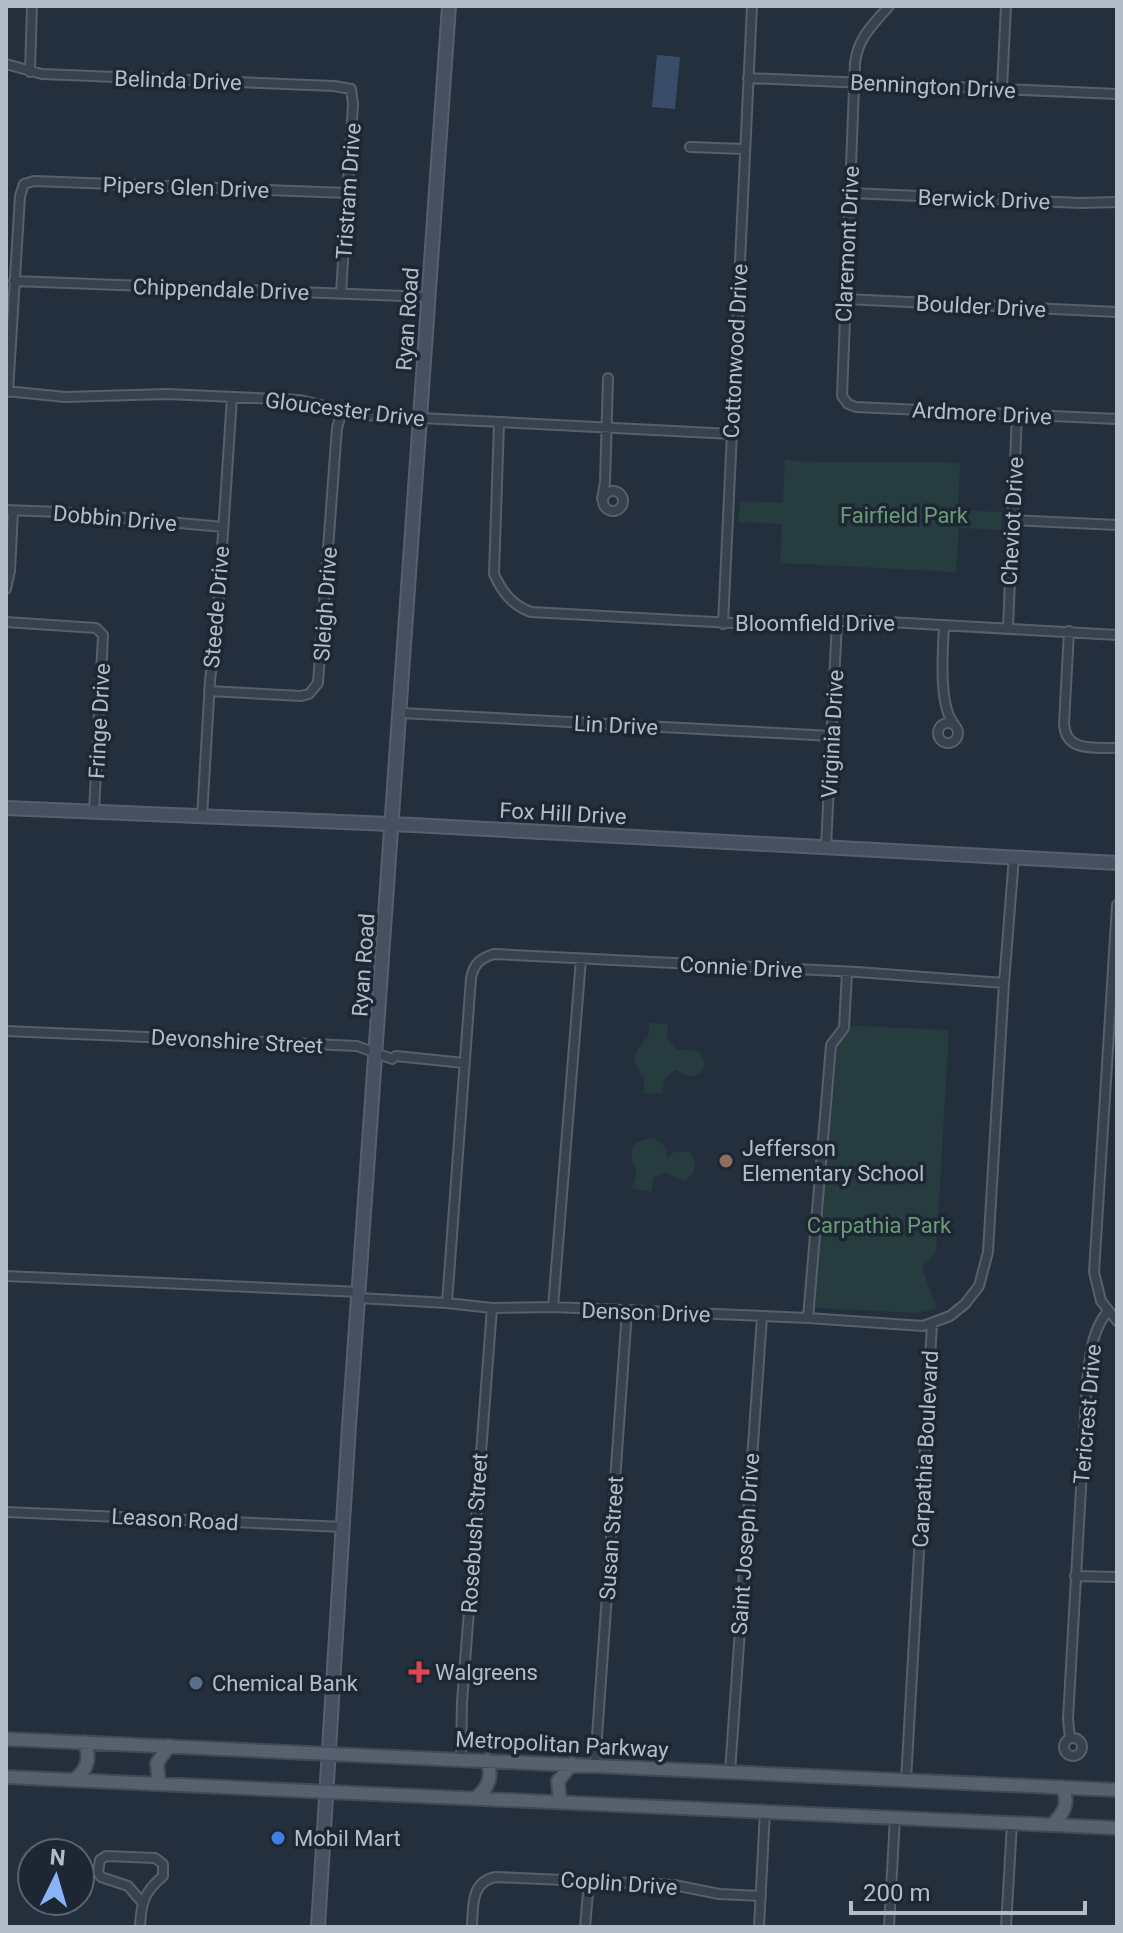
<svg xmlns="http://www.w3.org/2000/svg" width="1123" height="1933" font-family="Roboto,sans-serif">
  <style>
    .green { fill: #263c3f }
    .water { fill: #394c67 }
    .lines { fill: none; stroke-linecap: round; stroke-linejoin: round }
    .street-casing { stroke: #565f6c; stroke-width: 12 }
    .secondary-casing { stroke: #565f6c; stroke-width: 16 }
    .primary-casing { stroke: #414a57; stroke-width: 16 }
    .street { stroke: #38414e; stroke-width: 8 }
    .secondary { stroke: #465061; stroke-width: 12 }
    .primary { stroke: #56606e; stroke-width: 12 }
    .education-dot { fill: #8d6e63; stroke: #1d2633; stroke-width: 3 }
    .health-dot { fill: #e0444e; stroke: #1d2633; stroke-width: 3 }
    .service-dot { fill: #5c6f8a; stroke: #1d2633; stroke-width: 3 }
    .shop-dot { fill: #3f7fe0; stroke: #1d2633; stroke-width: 3 }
    .labels { text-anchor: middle; stroke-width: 7; stroke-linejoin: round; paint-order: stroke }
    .street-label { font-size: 22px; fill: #b4bcc9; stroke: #1d2633 }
    .park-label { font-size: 22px; fill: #6b9a76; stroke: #1d2633 }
    .poi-label { font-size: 22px; fill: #b4bcc9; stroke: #1d2633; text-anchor: start }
  </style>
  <rect width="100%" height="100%" fill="#242f3e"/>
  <path class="green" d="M785 460C844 465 902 460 960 463L958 510 1002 512 1001 530 959 528 956 572 780 563 782 524 738 522 740 501 783 503Z
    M649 1023 668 1024 667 1038 677 1050C692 1049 701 1048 705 1064 699 1082 688 1076 675 1070L664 1079 662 1094 643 1093 645 1079C630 1061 632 1053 648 1037Z
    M839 1025 949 1030 936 1252 922 1268 937 1309 916 1313 814 1308Z
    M653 1138 665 1146 668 1159 673 1152H689L695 1160C695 1171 693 1175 684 1181L666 1173 654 1177 651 1192 632 1188 637 1172C627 1152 629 1140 653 1138Z"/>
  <path class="water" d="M657 55 680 57 675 109 652 107Z"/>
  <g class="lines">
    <defs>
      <path id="street" d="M889 6C873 25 858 37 855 63L842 396 848 404 856 407 1117 419
        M6 64 42 74 334 86 351 89 353 104 341 293
        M30 72 32 6
        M748 78 1117 94
        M1002 89 1006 6
        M690 147 744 149
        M850 193 1081 203 1117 202
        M14 281 429 297
        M845 299 1117 312
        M6 391 65 397 167 394 300 400 362 415 732 434
        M8 392 20 196 24 184 34 181 347 193
        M499 423 494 574C502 592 512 605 531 612L786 626 827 621H871L1117 635
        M603 501a10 10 0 1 1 20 0a10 10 0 1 1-20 0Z
        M602 499 605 482 608 378
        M6 510 59 512 223 527
        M1012 520 1117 525
        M6 589 10 571 13 511
        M6 622 96 628 103 635 94 812
        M723 624 752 6
        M944 625C943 650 938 705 954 724
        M1008 628 1017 414
        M1069 631 1064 724C1066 753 1095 747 1117 748
        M209 691 301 696 309 694 318 683 337 428 342 411
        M401 713 832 736
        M938 733a10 10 0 1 1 20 0a10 10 0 1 1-20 0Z
        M202 817 210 681 218 609 232 397
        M826 847 837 621
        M1117 905 1094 1272 1101 1301 1117 1321
        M6 1031 357 1046 392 1059 396 1056 464 1063
        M6 1276 360 1292
        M359 1298 447 1303 492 1308 553 1307 808 1318 923 1326 950 1316 965 1304 979 1286 988 1252 1004 983 1014 857
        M447 1303 471 978C474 964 480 958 494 954L857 972 1004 983
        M553 1307 581 959
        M808 1318 831 1045 844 1028 847 972
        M6 1512 344 1527
        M1075 1576 1117 1577
        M1064 1747a9 9 0 1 1 18 0a9 9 0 1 1-18 0Z
        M1070 1738 1068 1719 1087 1382C1090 1356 1091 1333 1107 1312
        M461 1759 462 1702 492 1308
        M595 1765 627 1311
        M730 1772 762 1317
        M906 1780 932 1324
        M140 1927C141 1903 144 1892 163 1876V1864L155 1858 106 1856 100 1860 98 1872 101 1877 128 1886 141 1901
        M472 1927C473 1906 471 1881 496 1877L674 1885 719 1894 761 1896
        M585 1927 589 1881
        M759 1927 765 1811
        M889 1927 895 1817
        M1006 1927 1012 1823"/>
      <path id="secondary" d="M6 808 413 825 1117 863
        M318 1927 349 1426 449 6"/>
      <path id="primary" d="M6 1739 1117 1790
        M6 1777 1117 1828
        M74 1780C88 1769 91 1758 84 1742
        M159 1783 157 1763 169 1746
        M476 1798C489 1787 493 1776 487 1760
        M560 1802 558 1781 572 1764
        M1052 1825C1064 1813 1070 1803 1062 1787"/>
    </defs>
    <use href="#street" class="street-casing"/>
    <use href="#secondary" class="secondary-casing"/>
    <use href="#primary" class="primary-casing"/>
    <use href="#street" class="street"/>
    <use href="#secondary" class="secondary"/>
    <use href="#primary" class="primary"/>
  </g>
  <circle class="education-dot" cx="726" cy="1161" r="8"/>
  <path class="health-dot" d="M415 1660h8v8h8v8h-8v8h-8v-8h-8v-8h8z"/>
  <circle class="service-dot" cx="196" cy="1683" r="8"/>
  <circle class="shop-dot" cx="278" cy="1838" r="8"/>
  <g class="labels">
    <g class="street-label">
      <text transform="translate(178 80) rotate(2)" y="8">Belinda Drive</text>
      <text transform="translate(933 86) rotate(3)" y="8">Bennington Drive</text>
      <text transform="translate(186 187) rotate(2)" y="8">Pipers Glen Drive</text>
      <text transform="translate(348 191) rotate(-86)" y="8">Tristram Drive</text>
      <text transform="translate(984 199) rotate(2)" y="8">Berwick Drive</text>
      <text transform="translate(847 244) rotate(-87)" y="8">Claremont Drive</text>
      <text transform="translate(221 289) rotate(2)" y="8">Chippendale Drive</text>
      <text transform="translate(981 306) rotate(3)" y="8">Boulder Drive</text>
      <text transform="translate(407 319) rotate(-86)" y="8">Ryan Road</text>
      <text transform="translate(735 351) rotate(-87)" y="8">Cottonwood Drive</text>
      <text transform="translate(345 409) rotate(7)" y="8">Gloucester Drive</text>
      <text transform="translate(982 413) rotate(3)" y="8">Ardmore Drive</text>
      <text transform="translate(115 518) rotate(5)" y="8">Dobbin Drive</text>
      <text transform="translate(1012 521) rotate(-87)" y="8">Cheviot Drive</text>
      <text transform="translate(325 604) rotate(-86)" y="8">Sleigh Drive</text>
      <text transform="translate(216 607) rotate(-85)" y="8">Steede Drive</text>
      <text x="815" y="631">Bloomfield Drive</text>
      <text transform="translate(99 721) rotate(-87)" y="8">Fringe Drive</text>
      <text transform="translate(616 725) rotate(3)" y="8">Lin Drive</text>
      <text transform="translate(832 734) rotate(-87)" y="8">Virginia Drive</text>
      <text transform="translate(563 813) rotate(3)" y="8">Fox Hill Drive</text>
      <text transform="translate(363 965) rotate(-86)" y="8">Ryan Road</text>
      <text transform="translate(741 967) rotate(3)" y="8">Connie Drive</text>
      <text transform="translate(237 1041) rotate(3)" y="8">Devonshire Street</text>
      <text transform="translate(646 1312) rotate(2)" y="8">Denson Drive</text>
      <text transform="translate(1087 1414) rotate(-85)" y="8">Tericrest Drive</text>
      <text transform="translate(925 1449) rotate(-87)" y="8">Carpathia Boulevard</text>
      <text transform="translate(175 1519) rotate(3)" y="8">Leason Road</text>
      <text transform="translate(474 1533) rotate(-86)" y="8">Rosebush Street</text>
      <text transform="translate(611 1538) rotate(-86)" y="8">Susan Street</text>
      <text transform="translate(745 1544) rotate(-86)" y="8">Saint Joseph Drive</text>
      <text transform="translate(562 1744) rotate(3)" y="8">Metropolitan Parkway</text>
      <text transform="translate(619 1883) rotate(4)" y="8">Coplin Drive</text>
    </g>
    <g class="park-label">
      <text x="904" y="523">Fairfield Park</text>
      <text x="879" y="1233">Carpathia Park</text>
    </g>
    <g class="poi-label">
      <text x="742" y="1156">Jefferson<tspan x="742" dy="25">Elementary School</tspan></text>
      <text x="435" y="1680">Walgreens</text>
      <text x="212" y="1691">Chemical Bank</text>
      <text x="294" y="1846">Mobil Mart</text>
    </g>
  </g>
  <rect width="1123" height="1933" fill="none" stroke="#b4bcc9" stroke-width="16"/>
  <g transform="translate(56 1877) rotate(5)"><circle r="38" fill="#1d2633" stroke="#59626f" stroke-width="2"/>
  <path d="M0-6L14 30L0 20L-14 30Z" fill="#8ab4f8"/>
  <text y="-12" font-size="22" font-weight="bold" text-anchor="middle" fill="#b4bcc9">N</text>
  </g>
  <path d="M851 1901v12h234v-12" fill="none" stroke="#b4bcc9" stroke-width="4"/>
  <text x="863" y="1901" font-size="24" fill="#b4bcc9" stroke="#1d2633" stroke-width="6" paint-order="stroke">200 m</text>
</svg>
